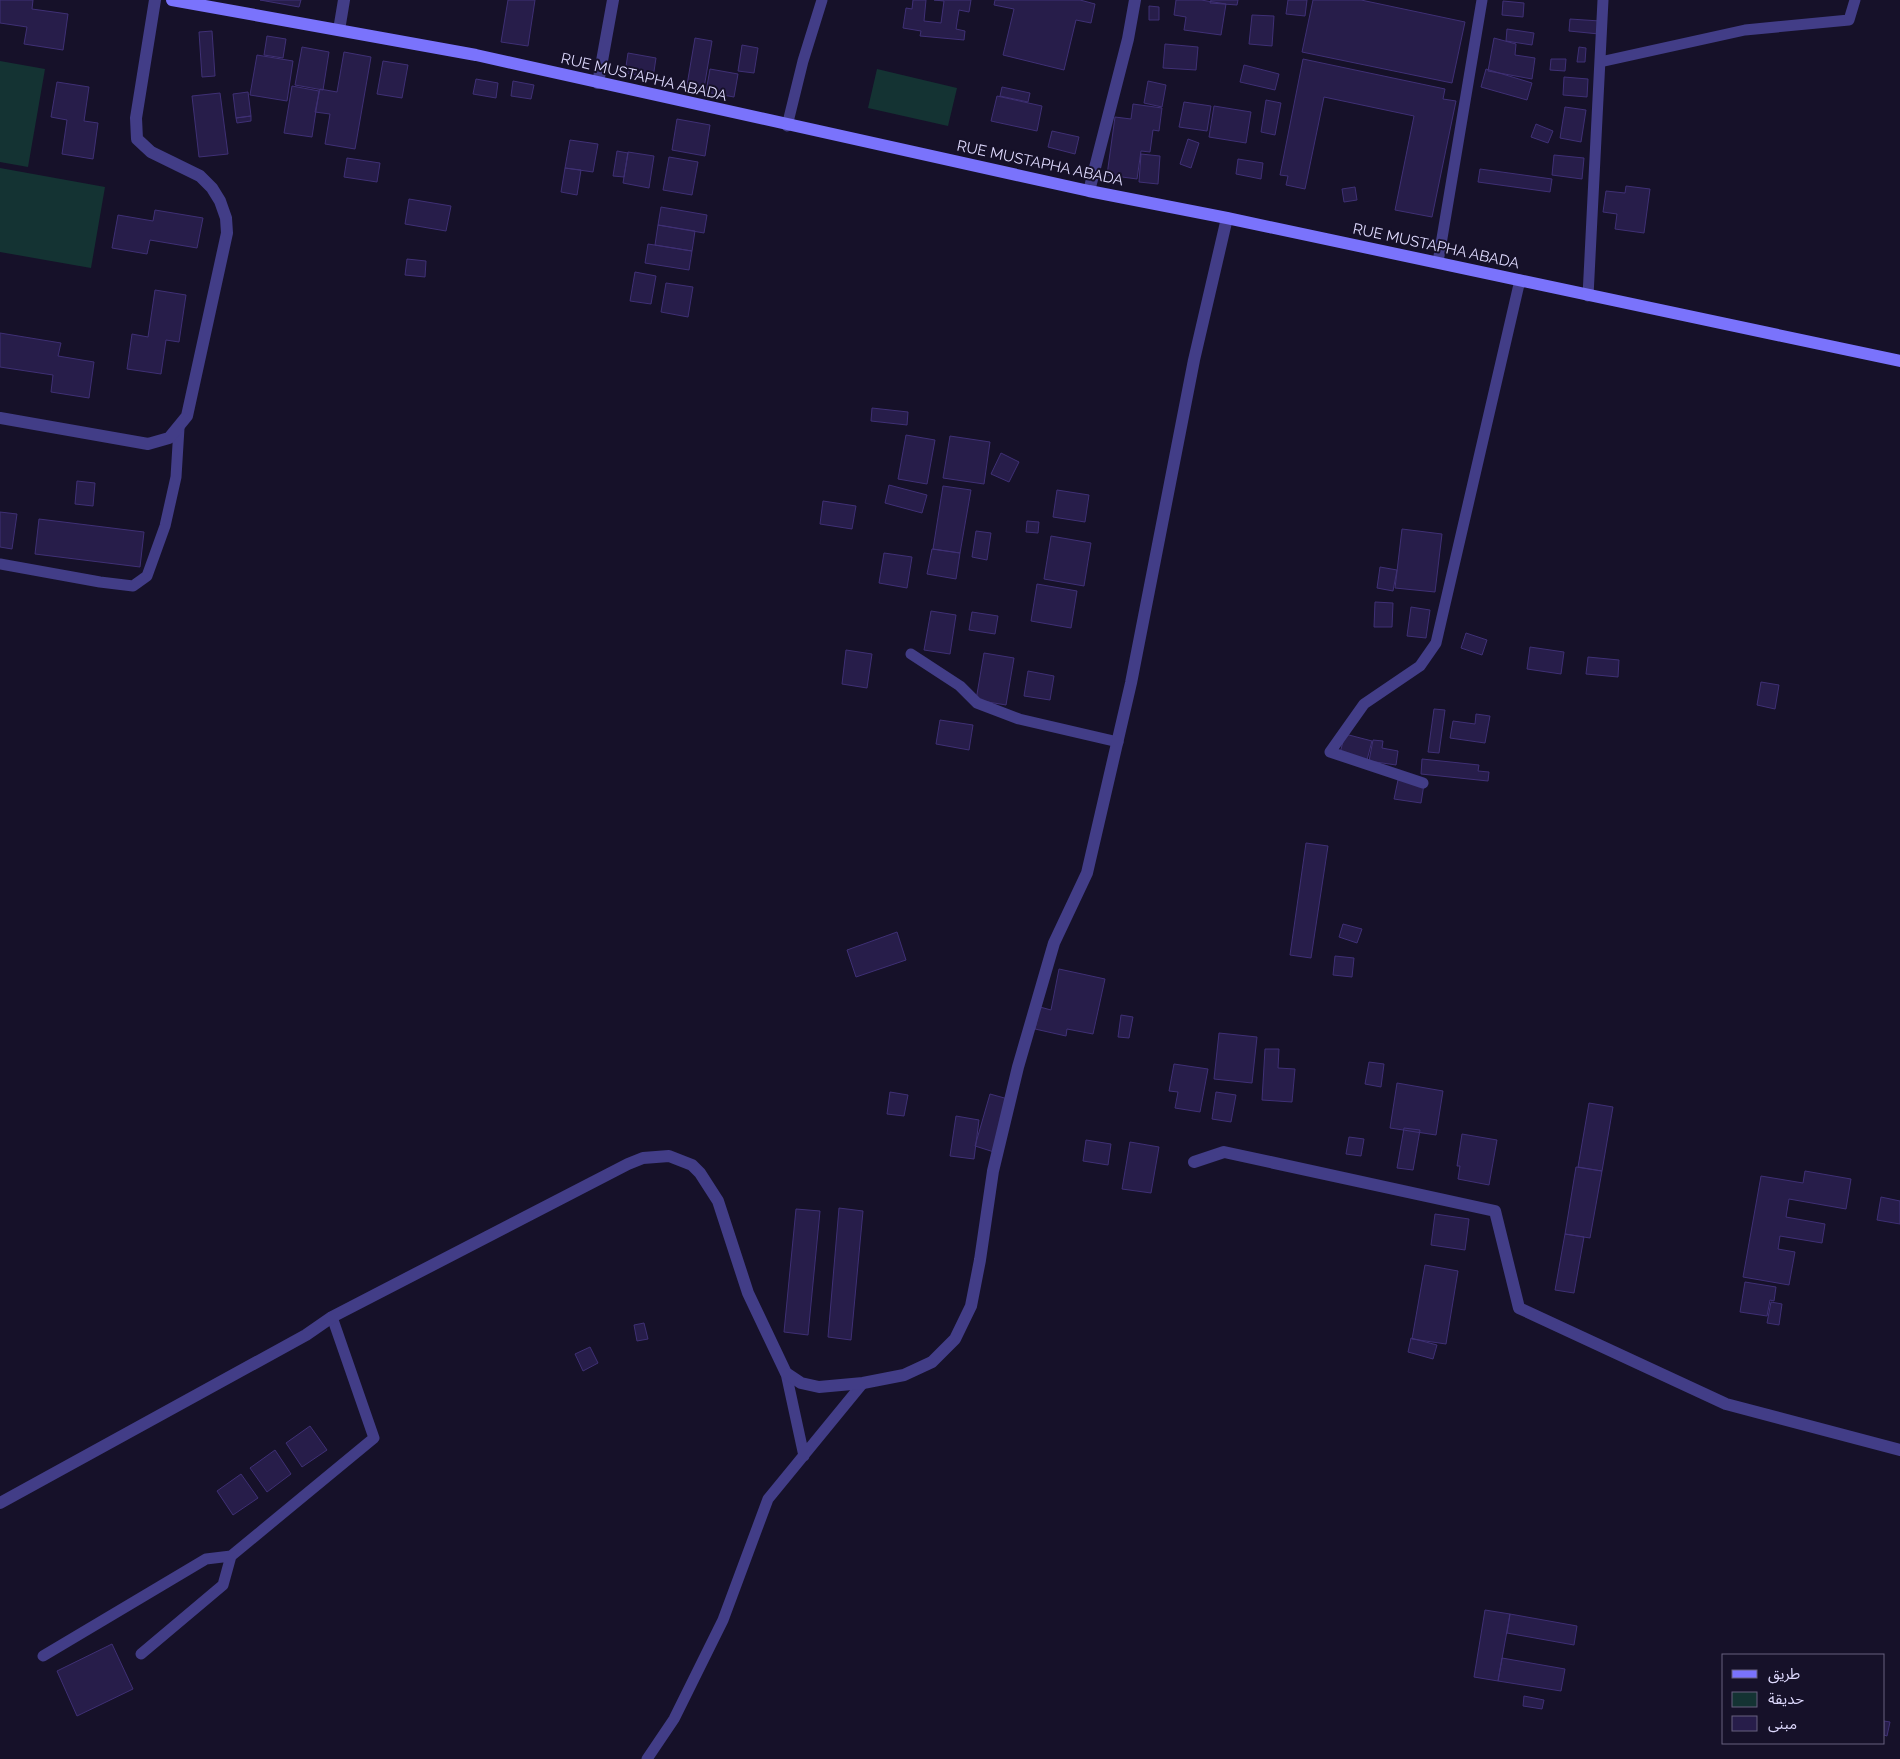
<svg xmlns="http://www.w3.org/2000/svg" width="1900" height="1759" font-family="Raleway,'Noto Sans Arabic',sans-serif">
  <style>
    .green { fill: #143333 }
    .building { fill: #271d4a; stroke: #3f3075 }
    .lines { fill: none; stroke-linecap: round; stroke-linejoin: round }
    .lane { stroke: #423d87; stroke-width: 11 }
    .street { stroke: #423d87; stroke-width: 12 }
    .secondary { stroke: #7a73fc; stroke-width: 12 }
    .labels { text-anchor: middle; stroke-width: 4; stroke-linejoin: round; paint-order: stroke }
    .street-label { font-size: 15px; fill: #dfdafe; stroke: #161129 }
  </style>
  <rect width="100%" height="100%" fill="#161129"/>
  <path class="green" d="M0 61 45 69 28 167 0 162Z
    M877 69 957 88 948 126 868 108Z
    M0 168 105 187 91 268 0 252Z"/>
  <path class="building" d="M0 0H33L32 9 68 14 63 50 24 44 27 27 0 23Z
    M260 0H301L299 7Z
    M508 0H535L528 46 501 42Z
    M913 0H926L924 21 941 23 944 1 934 0H971L969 12 959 10 956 29 965 31 964 40 920 36 921 31 903 28 906 8 912 9Z
    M995 0H1080L1095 4 1091 23 1076 20 1064 70 1003 55 1014 9 994 5Z
    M1176 0H1201L1226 4 1221 35 1184 30 1186 17 1174 15Z
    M1211 0H1238L1237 5 1210 3Z
    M1288 0H1307L1305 16 1286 14Z
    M1313 0H1361L1465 22 1452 83 1302 52Z
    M1503 1 1524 3 1523 17 1502 15Z
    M1149 6 1159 7V20H1149Z
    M1252 15 1274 16 1272 46 1249 44Z
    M1570 19 1600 21 1599 34 1569 31Z
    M1507 29 1534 33 1532 45 1506 41Z
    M212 31 215 76 202 77 199 32Z
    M267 36 286 39 283 58 264 55Z
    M695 38 712 41 704 88 687 85Z
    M1494 38 1516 44 1515 55 1535 58 1532 79 1488 71Z
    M1165 44 1198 47 1196 70 1163 68Z
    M742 45 758 48 754 73 738 71Z
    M302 47 329 52 323 90 295 85Z
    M1579 47 1586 48 1585 62H1577Z
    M344 52 371 57 355 149 325 144 330 114 315 112 320 89 337 92Z
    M628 53 656 58 653 78 625 73Z
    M257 55 293 61 287 101 250 95Z
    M1303 59 1445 89 1443 99 1456 101 1432 217 1395 210 1414 116 1324 97 1305 189 1286 185 1288 176 1280 175Z
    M1551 59H1566L1565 71 1550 70Z
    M383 61 408 65 402 98 377 94Z
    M1244 65 1279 74 1275 90 1240 82Z
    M710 69 738 74 734 97 706 92Z
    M1486 69 1532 83 1527 100 1481 87Z
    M1564 77 1588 79 1587 97 1563 95Z
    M476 79 498 83 496 98 473 94Z
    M513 81 534 85 531 99 511 96Z
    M1148 81 1166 85 1162 107 1144 103Z
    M57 82 89 87 84 121 98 123 93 159 62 154 67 120 51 117Z
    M292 86 319 91 312 137 284 133Z
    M1002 87 1030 93 1028 102 1000 96Z
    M248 92 251 116 236 118 233 94Z
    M220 93 228 154 199 157 192 96Z
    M997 96 1042 106 1037 131 991 121Z
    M1266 100 1281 103 1275 135 1261 132Z
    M1184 102 1211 106 1207 131 1179 127Z
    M1133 104 1162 108 1159 131 1153 130 1150 152 1141 151 1137 179 1107 175 1115 117 1131 119Z
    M1214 106 1251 112 1246 143 1209 137Z
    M1565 107 1586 110 1581 142 1560 138Z
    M251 116V121L237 123 236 118Z
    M677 119 710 125 705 156 672 150Z
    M1536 124 1553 131 1548 143 1531 137Z
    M1052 131 1079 137 1075 154 1048 147Z
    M1188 139 1199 143 1191 168 1180 164Z
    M570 140 598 144 593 172 565 168Z
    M617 151 628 153 624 177 613 176Z
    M628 152 654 156 649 188 623 183Z
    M1141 154 1160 156 1158 184 1139 182Z
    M1554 155 1584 158 1582 179 1552 175Z
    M669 157 698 162 692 195 663 190Z
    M347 158 380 163 377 182 344 177Z
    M1238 159 1263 163 1261 179 1236 174Z
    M565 168 581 170 577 195 561 192Z
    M1480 169 1552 179 1550 192 1478 182Z
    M1626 186 1650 189 1644 233 1615 229 1617 214 1603 212 1606 191 1625 193Z
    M1355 187 1357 200 1344 202 1342 189Z
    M409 199 451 206 446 231 405 224Z
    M661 207 707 215 704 233 658 225Z
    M155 210 203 218 197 248 150 240 147 254 112 248 118 215 153 221Z
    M658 225 695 231 692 251 655 245Z
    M648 244 692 251 689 270 645 263Z
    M407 259 426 261 425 277 405 275Z
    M635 272 656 276 651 304 630 301Z
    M666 283 693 287 688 317 661 312Z
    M155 290 186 295 179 342 166 340 161 374 127 369 132 334 148 337Z
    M0 333 61 343 58 356 94 362 89 398 51 392 53 375 0 367Z
    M872 408 908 412 907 425 871 421Z
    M906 435 935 440 927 484 898 479Z
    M950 436 990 442 984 484 943 478Z
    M1001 453 1019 462 1009 482 991 474Z
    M77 481 95 483 93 506 75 504Z
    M889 485 927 495 922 513 885 503Z
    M943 486 971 490 960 553 933 549Z
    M1057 490 1089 495 1085 522 1053 517Z
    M823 501 856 506 852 529 820 524Z
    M0 512 17 514 12 549 0 547Z
    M39 519 144 532 140 567 35 554Z
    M1027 521 1039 522 1038 533 1026 532Z
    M1402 529 1442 534 1435 592 1395 588Z
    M976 531 991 533 987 560 972 557Z
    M1051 536 1091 543 1084 586 1044 579Z
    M932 549 960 553 956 579 927 574Z
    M884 553 912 557 907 588 879 583Z
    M1380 567 1397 570 1393 591 1377 588Z
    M1037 584 1077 591 1071 628 1031 621Z
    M1375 602 1393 603 1392 627H1374Z
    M1411 607 1430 610 1426 638 1407 636Z
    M931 611 956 615 950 654 924 650Z
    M972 612 998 616 995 634 969 630Z
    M1466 633 1487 640 1482 655 1461 648Z
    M1530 647 1564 652 1561 674 1527 669Z
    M846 650 872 654 867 688 842 684Z
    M984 653 1014 658 1006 705 976 700Z
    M1588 657 1619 660 1618 677 1586 674Z
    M1028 671 1054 676 1050 700 1024 696Z
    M1761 682 1779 685 1775 709 1757 705Z
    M1434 709 1445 710 1439 753 1428 752Z
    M1476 714 1490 716 1485 743 1450 738 1453 721 1475 724Z
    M940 720 973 725 969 750 936 744Z
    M1345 734 1372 741 1367 760 1340 753Z
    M1373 740 1383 741 1382 748 1398 751 1396 765 1369 761Z
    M1422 759 1479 765 1478 771 1489 772 1488 781 1421 774Z
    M1398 780 1424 784 1421 803 1394 799Z
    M1306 843 1328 846 1311 958 1290 955Z
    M1343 924 1362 929 1357 943 1339 937Z
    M897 932 906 960 856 977 847 950Z
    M1335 956 1354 958 1352 977 1333 975Z
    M1059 969 1105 979 1093 1034 1067 1029 1066 1036 1035 1029 1040 1007 1051 1010Z
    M1121 1015 1133 1017 1129 1038 1118 1037Z
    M1219 1033 1257 1037 1252 1083 1214 1079Z
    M1265 1049H1279L1278 1068 1295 1069 1292 1102 1262 1100Z
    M1369 1062 1384 1064 1381 1087 1365 1084Z
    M1174 1064 1208 1069 1200 1112 1175 1108 1178 1092 1169 1091Z
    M1397 1083 1443 1091 1436 1135 1390 1128Z
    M890 1092 908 1095 904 1116 887 1114Z
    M1216 1092 1236 1095 1231 1122 1212 1119Z
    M990 1094 1008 1099 994 1152 975 1146Z
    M1589 1103 1613 1107 1602 1171 1578 1167Z
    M956 1116 979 1120 974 1159 950 1156Z
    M1404 1128 1420 1130 1413 1170 1397 1168Z
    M1462 1134 1497 1140 1489 1185 1458 1179 1460 1166H1457Z
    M1349 1137 1364 1139 1361 1156 1346 1154Z
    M1086 1140 1111 1144 1108 1165 1083 1161Z
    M1130 1142 1159 1147 1151 1193 1122 1189Z
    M1576 1167 1602 1171 1590 1238 1565 1234Z
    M1805 1171 1851 1179 1846 1209 1789 1199 1786 1217 1825 1224 1822 1243 1780 1236 1778 1249 1795 1252 1789 1285 1743 1277 1761 1176 1803 1183Z
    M1881 1197 1900 1201V1224L1877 1220Z
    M839 1208 863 1211 851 1340 828 1337Z
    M796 1209 820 1211 808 1335 784 1332Z
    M1435 1214 1469 1219 1465 1250 1431 1245Z
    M1565 1234 1584 1237 1574 1293 1555 1290Z
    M1425 1265 1458 1271 1446 1344 1412 1339Z
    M1745 1282 1776 1287 1774 1301 1770 1300 1767 1316 1740 1312Z
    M1771 1302 1782 1304 1779 1325 1767 1323Z
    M644 1323 648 1339 637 1341 634 1325Z
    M1411 1338 1437 1345 1433 1359 1408 1352Z
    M590 1347 598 1363 583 1371 575 1354Z
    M310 1426 327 1450 302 1467 286 1443Z
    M275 1450 291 1474 267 1492 250 1468Z
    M241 1474 258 1498 233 1515 217 1491Z
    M1485 1610 1510 1614 1498 1681 1474 1677Z
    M1510 1614 1577 1626 1574 1645 1507 1633Z
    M112 1644 133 1689 77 1716 57 1671Z
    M1502 1658 1565 1669 1561 1691 1498 1681Z
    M1524 1696 1544 1700 1542 1709 1523 1706Z
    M1884 1721 1890 1722 1887 1736 1884 1735Z"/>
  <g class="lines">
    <path class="lane" d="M1600 62 1745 30 1849 20 1855 0
      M787 126 803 61 822 0
      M1438 262 1482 0
      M1588 296 1603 0
      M0 564 100 582 133 586 147 576 165 526 176 477 179 428
      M911 654 960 686 977 703 1019 719 1118 742
      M1423 783 1330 752 1364 704 1420 666 1436 643 1520 280
      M786 1373 804 1456
      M141 1654 223 1585 231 1556
      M43 1656 206 1559 231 1556 374 1438 332 1317
      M647 1759 674 1719 723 1620 768 1499 863 1383"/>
    <path class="street" d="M339 30 344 0
      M598 83 613 0
      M1089 191 1128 39 1135 0
      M0 418 148 444 169 438 187 416 227 233 226 218 220 201 212 188 200 176 151 152 137 139 136 118 155 0
      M1194 1162 1224 1152 1495 1211 1519 1308 1726 1404 1900 1450
      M0 1503 306 1335 332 1317 628 1164 643 1158 669 1156 692 1165 700 1173 718 1201 748 1293 786 1373 801 1383 819 1387 863 1383 904 1375 932 1362 955 1339 971 1306 980 1260 993 1171 1018 1067 1054 943 1087 873 1131 683 1194 360 1227 218"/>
    <path class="secondary" d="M172 0 476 55 1089 191 1227 218 1900 361"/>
  </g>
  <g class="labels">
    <g class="street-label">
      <text transform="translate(644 77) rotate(13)" y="5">RUE MUSTAPHA ABADA</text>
      <text transform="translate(1040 163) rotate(12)" y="5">RUE MUSTAPHA ABADA</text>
      <text transform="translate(1436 246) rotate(12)" y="5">RUE MUSTAPHA ABADA</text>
    </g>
  </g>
  <rect x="1722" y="1654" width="162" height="90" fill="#161129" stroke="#66617e"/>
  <rect x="1732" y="1670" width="25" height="8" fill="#7a73fc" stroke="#66617e"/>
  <text x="1768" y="1679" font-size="15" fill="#dfdafe">طريق</text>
  <rect x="1732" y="1692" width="25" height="15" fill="#143333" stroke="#66617e"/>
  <text x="1768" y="1704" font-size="15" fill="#dfdafe">حديقة</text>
  <rect x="1732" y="1716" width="25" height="15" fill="#271d4a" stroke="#66617e"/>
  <text x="1768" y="1729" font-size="15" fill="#dfdafe">مبنى</text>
</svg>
